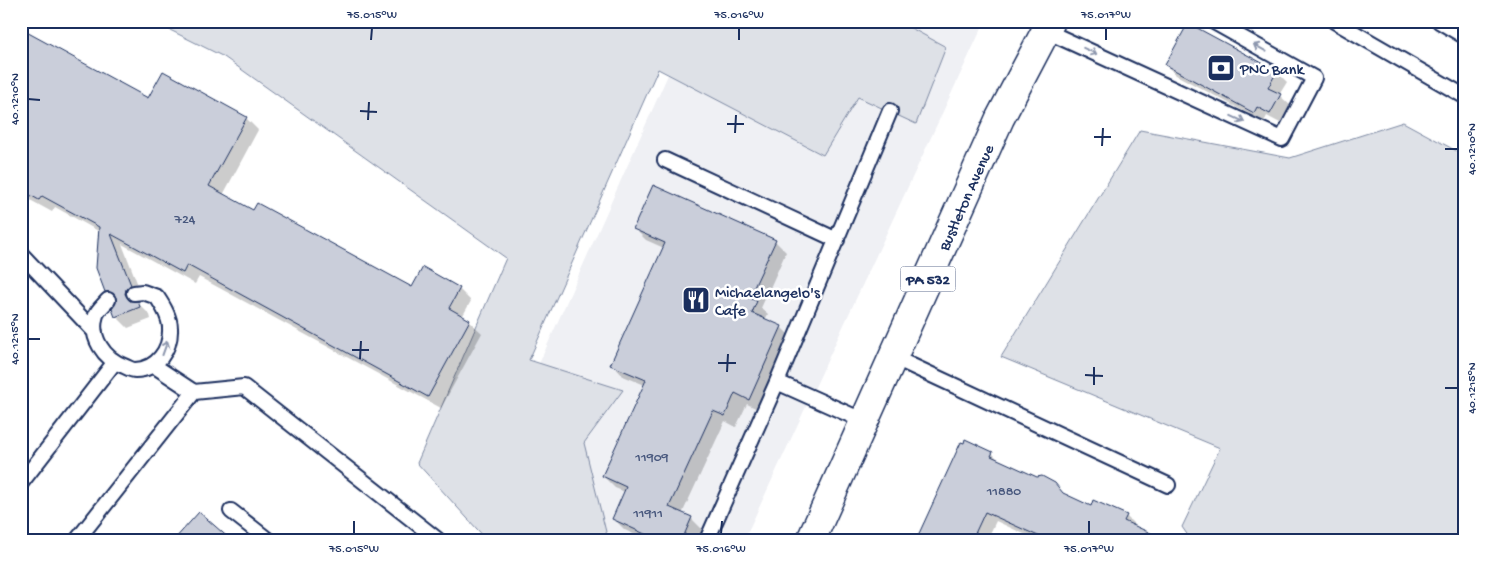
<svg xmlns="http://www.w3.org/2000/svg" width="1485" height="561" font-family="'Gochi Hand',sans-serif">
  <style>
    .built { fill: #eff0f4 }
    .green { fill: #dee1e7; stroke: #7c88a2 }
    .shadow { fill: #0003 }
    .building { fill: #caceda; stroke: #1b2f5e }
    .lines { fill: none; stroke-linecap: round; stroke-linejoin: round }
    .service-casing { stroke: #1b2f5e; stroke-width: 18 }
    .primary-casing { stroke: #1b2f5e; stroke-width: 31 }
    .service { stroke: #fff; stroke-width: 14 }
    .primary { stroke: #fff; stroke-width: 28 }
    .oneway { stroke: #8d97ae }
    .ticks { fill: none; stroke: #1b2f5e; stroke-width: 2 }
    .labels { text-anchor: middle; stroke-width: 5; stroke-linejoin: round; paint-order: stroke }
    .number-label { font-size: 14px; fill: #47577d }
    .shield { fill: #fff; stroke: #5f6d8e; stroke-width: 1 }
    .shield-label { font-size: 15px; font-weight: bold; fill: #1b2f5e }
    .poi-label { font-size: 16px; fill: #1b2f5e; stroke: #fff; text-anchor: start }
    .street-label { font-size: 16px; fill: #1b2f5e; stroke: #fff }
    .neatline { fill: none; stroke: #1b2f5e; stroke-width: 2 }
    .ticks-label { font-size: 12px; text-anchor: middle; fill: #1b2f5e }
  </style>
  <rect width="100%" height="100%" fill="#fff"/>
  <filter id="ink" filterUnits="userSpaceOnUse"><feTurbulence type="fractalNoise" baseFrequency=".02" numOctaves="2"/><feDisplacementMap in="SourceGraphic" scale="10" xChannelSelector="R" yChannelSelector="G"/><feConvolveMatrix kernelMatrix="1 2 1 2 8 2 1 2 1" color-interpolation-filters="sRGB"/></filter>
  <g filter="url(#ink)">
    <path class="built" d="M692 21H985L744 540H578L530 384Z"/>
    <path class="green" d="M152 21H898L946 47 916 124 858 97 823 155 658 69 529 360 623 390 584 443 608 540H487L417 463 506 258 224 57Z
      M1403 122 1464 155V540H1191L1182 527 1220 448 1001 357 1140 130 1290 158Z"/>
    <path class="shadow" d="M1188 25 1277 72 1287 82 1279 95 1290 105 1280 123 1267 116 1264 122 1176 75 1166 65Z
      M21 31 148 100 246 118 258 130 223 195 412 289H459L471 301 462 317 469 321 482 333 441 408 199 277 195 284 122 244 143 298 138 303 150 315 151 319 128 328 116 316 118 302 106 291 100 232 55 207 52 212 21 195Z
      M635 229 775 241 786 252 761 308 768 314 765 320 781 327 793 339 760 410 747 404 736 427 725 421 682 514 691 518 703 530 698 540H646L625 530 613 518 625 492 615 488 603 476 645 385 623 376 612 364 664 248 646 240Z
      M992 453 1001 462 1037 478 1054 484 1065 495 1091 507 1126 516 1137 527 1136 528 1157 540H1037L996 521 987 540H916Z"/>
    <path class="building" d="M1188 23 1277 71 1268 88 1281 94 1270 114 1257 107 1254 113 1165 65Z
      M21 29 148 98 163 71 247 117 209 186 253 210 257 203 412 287 423 267 460 288 449 308 470 320 428 397 187 265 183 273 111 234 131 285 126 289 125 294 130 301H138L140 307 115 317 112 309 116 302V297L110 292H105L96 268 99 227 42 196 39 200 21 190Z
      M653 185 776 240 749 298 757 301 752 313 782 326 749 400 735 393 725 416 713 411 669 507 692 517 682 540H658L612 519 626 487 602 476 646 380 610 365 665 243 633 229Z
      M965 439 993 452 991 456 1037 477 1042 476 1055 483 1063 493 1091 506 1093 500 1127 515 1124 521 1166 540H1047L985 512 972 540H916L961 442 964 443Z
      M199 512 231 540H174Z"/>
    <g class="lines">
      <defs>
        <path id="service" d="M1334 21 1464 96
          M1439 21 1464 36
          M1046 31 1282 139 1314 78 1212 21
          M665 160 837 240
          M21 254 95 332
          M108 300C105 304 98 309 96 315 89 337 104 359 124 366 127 367 131 370 135 370 157 370 171 349 170 328 170 317 163 306 157 297L143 292 134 293
          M893 357 1168 485
          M153 365 194 392
          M864 421 777 382 890 111
          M21 483 114 363
          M231 511 268 540
          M77 540 194 392 244 387 438 540
          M707 540 777 382"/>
        <path id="primary" d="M811 540 1000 118 1051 21"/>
      </defs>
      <use href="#service" class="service-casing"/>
      <use href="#primary" class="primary-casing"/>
      <use href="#service" class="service"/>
      <use href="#primary" class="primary"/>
    </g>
    <defs><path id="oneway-shaft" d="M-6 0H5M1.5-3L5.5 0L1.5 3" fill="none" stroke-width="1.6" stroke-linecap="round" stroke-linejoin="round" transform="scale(1.25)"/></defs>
    <g class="oneway">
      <use href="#oneway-shaft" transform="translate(1260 48) rotate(-151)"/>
      <use href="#oneway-shaft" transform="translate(1090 51) rotate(25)"/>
      <use href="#oneway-shaft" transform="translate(1238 119) rotate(25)"/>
      <use href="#oneway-shaft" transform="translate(165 348) rotate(-70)"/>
    </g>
  </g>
  <path class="ticks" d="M371 40 372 28M739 40V28M1106 40V28M28 99 40 100M360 111 377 112M368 120 369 102M727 124H744M735 133 736 115M1094 137H1111M1102 146 1103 128M1445 149H1458M28 339H40M352 350H369M360 359 361 341M718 363H736M727 372 728 354M1085 375 1103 376M1094 385V367M1445 388H1458M354 534V521M721 534 722 521M1089 534V521"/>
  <defs>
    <symbol id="bank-square" viewBox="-11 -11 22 22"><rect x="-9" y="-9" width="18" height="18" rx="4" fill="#1b2f5e" stroke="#fff"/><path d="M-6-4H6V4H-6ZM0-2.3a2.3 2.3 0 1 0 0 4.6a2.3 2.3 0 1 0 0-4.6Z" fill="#fff"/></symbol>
    <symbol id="restaurant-square" viewBox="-11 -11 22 22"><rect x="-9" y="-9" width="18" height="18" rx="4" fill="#1b2f5e" stroke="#fff"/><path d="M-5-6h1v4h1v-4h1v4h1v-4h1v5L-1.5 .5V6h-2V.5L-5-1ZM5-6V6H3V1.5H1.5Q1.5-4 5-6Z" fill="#fff"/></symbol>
  </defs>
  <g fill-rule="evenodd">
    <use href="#bank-square" x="1205" y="52" width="32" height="32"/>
    <use href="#restaurant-square" x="680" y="284" width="32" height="32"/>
  </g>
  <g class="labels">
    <g class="number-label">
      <text x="185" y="223">724</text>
      <text x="652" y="461">11909</text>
      <text x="1004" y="495">11880</text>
      <text x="648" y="517">11911</text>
    </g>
    <rect class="shield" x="900.5" y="266.5" width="55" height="25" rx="4"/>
    <g class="shield-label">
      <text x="928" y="284">PA 532</text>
    </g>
    <g class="poi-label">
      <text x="1240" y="74">PNC Bank</text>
      <text x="715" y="297">Michaelangelo's<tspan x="715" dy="18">Cafe</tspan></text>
    </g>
    <g class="street-label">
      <text transform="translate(965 197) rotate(-66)" y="6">Bustleton Avenue</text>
    </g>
  </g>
  <rect width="1485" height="561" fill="none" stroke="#fff" stroke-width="55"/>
  <rect x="28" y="28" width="1430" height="506" class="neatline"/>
  <g class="ticks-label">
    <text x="372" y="18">75.015°W</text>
    <text x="739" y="18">75.016°W</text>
    <text x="1106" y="18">75.017°W</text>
    <text transform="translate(14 99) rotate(-90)" y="4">40.1210°N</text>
    <text transform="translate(1471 149) rotate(-90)" y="4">40.1210°N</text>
    <text transform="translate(14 339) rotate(-90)" y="4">40.1215°N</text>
    <text transform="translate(1471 388) rotate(-90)" y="4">40.1215°N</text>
    <text x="354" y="552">75.015°W</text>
    <text x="721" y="552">75.016°W</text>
    <text x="1089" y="552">75.017°W</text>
  </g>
</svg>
